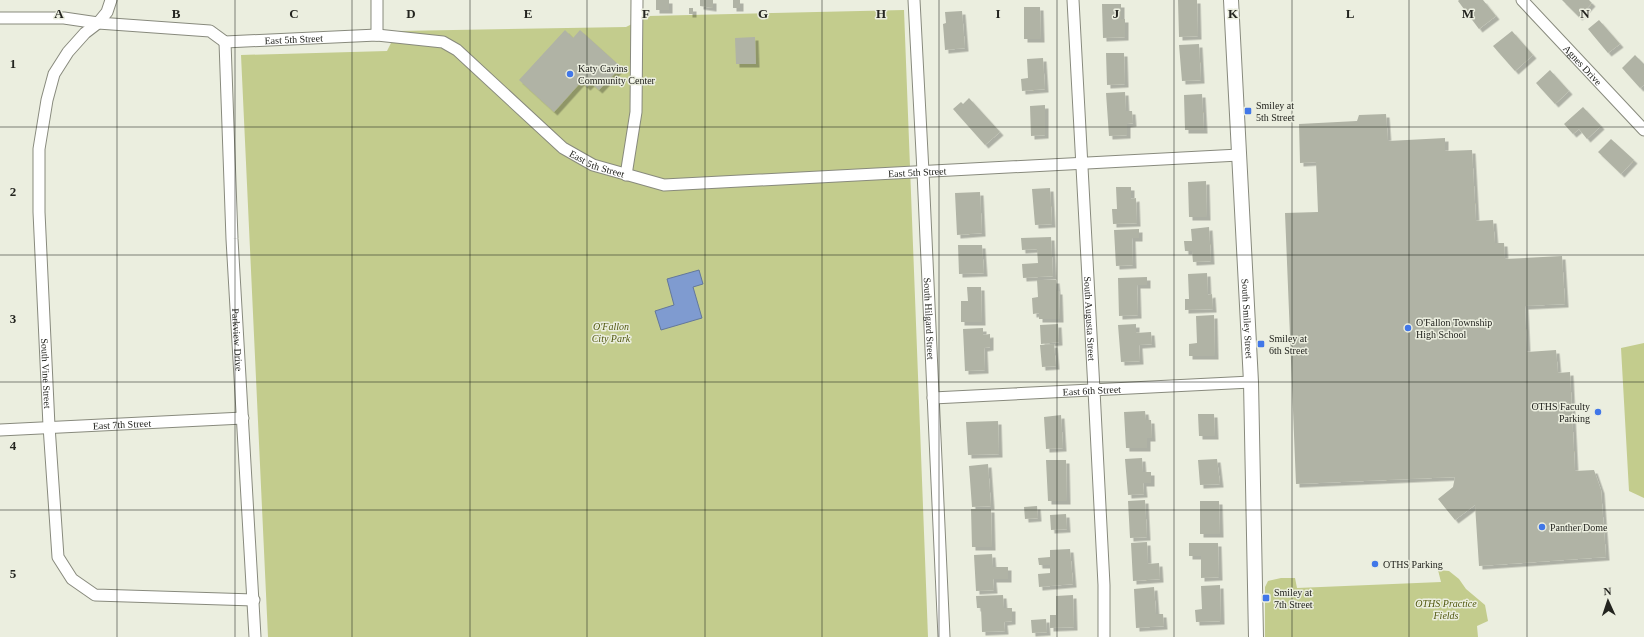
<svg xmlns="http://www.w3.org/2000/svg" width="1644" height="637" font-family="Georgia,serif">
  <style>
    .green { fill: #c3cc8d }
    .water { fill: #7f9bd0; stroke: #63779b }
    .building { fill: #b0b3a5; filter: url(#shadow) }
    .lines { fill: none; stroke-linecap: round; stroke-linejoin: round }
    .minor-casing { stroke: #888a7d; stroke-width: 13 }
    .tertiary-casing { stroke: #888a7d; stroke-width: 16 }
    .minor { stroke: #fff; stroke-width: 11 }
    .tertiary { stroke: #fff; stroke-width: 14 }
    .grid { fill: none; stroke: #23241f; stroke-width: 1; stroke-opacity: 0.55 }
    .poi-dot { fill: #4177e8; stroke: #ebeedf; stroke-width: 1.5 }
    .labels { text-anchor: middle; stroke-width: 3; stroke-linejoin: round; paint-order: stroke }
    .street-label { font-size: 10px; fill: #23241f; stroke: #ebeedf }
    .poi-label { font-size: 10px; fill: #23241f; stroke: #ebeedf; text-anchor: start }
    .park-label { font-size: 10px; font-style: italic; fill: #525911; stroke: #ebeedf }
    .grid-label { font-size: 13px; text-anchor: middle; font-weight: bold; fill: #23241f; stroke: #ebeedf; stroke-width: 3; stroke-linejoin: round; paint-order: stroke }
  </style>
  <defs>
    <filter id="shadow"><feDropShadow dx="3.5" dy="3.5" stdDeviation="0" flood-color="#0004"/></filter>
  </defs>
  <rect width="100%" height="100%" fill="#ebeedf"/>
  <path class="green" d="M904 10 928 637H268L241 55 387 51 397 31 626 27 648 16Z
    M1644 343V498L1629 491 1621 348Z
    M1438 570 1449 571 1459 579 1466 589 1485 605 1488 621 1477 626 1478 637H1265V587L1268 581 1281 578H1295L1297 588 1441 582Z"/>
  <path class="water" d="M699 270 703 284 693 287 702 318 661 330 655 311 674 305 667 279Z"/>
  <path class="building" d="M656 0H669V10H656Z
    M700 0H713V8L700 6Z
    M733 0H740V8H733Z
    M1178 0H1197L1198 36 1179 37Z
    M1459 0H1483L1496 16 1479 29 1458 1Z
    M1562 0H1589L1592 3 1579 17Z
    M1102 4H1121V19H1125V37L1103 38Z
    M1024 7H1040L1041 39H1024Z
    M689 8H693V14H689Z
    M962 11 965 48 945 50 943 24 946 23 945 12Z
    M1599 20 1620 44 1608 53 1588 29Z
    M565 30 573 38 580 30 621 67 599 90 591 83 587 87 581 82 554 112 519 80Z
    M1512 31 1533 55 1515 71 1493 46Z
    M755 37 756 64H736L735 38Z
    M1199 44 1201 80 1182 81 1179 45Z
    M1106 53H1124L1125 84 1107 85Z
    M1635 55 1644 64V85L1640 88 1622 68Z
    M1043 58 1045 89 1022 91 1021 79 1028 78 1027 59Z
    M1550 70 1569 91 1555 104 1536 83Z
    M1125 92 1126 111H1132L1133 123 1127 124V135L1109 136 1106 93Z
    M1202 94 1204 130H1185L1184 95Z
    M969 98 1000 132 985 145 953 109 961 102 963 104Z
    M1045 105V135L1031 136 1030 106Z
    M1583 107 1601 126 1587 139 1579 129 1573 134 1564 124Z
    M1386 114 1388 141 1445 138V151L1472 150 1476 221 1493 220 1495 243H1504L1505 259 1562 256 1565 304 1525 306 1527 352 1556 350 1558 373 1570 372 1575 471 1594 470 1601 490 1606 557 1479 566 1475 505 1455 520 1438 499 1453 487 1455 477 1296 484 1285 213 1318 212 1316 162 1300 163 1299 124 1357 121 1359 115Z
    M1611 139 1634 160 1621 174 1598 152Z
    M1206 181 1207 217H1189L1188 182Z
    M1116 187H1131V199L1136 198 1137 223 1113 224 1112 209H1117Z
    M1050 188 1052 224 1035 225 1032 189Z
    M980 192 982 233 957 235 955 193Z
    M1209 227 1211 261 1193 262 1192 251H1185L1184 241H1192L1191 229Z
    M1139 229V238H1132L1133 265 1116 266 1114 230Z
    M1051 237 1053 276 1023 278 1022 264 1038 263 1037 249 1022 250 1021 238Z
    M958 245H982L984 273 959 274Z
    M1207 273 1208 295 1212 294 1213 309 1185 310V299H1189L1188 274Z
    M1147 277V285H1137L1138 315 1119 316 1118 278Z
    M1037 280H1056L1057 291H1059L1060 319H1039V313L1033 314 1032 298 1038 297Z
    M967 287H981L982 322H961V301H968Z
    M1214 315 1215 356H1189V344L1197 343 1196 316Z
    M1058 324 1059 342 1041 344 1040 325Z
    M1136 324V333L1151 332 1152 344 1139 345 1140 361 1121 362 1118 325Z
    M983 328V335L990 334V347L984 348 985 370 965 371 963 329Z
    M1054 344 1056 366 1042 367 1040 345Z
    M1145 411 1146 420H1151L1152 438H1147V448H1126L1124 412Z
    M1198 414H1214L1215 436H1199Z
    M1061 415 1063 448 1046 449 1044 417Z
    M998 421 999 454 968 455 966 422Z
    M1142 458 1143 472H1151V483H1143L1144 494 1128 495 1125 459Z
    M1217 459 1220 484 1200 485 1198 460Z
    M1046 460H1066L1067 501H1048Z
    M988 464 991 506 972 507 969 466Z
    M1145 500 1147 537 1130 538 1128 501Z
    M1200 501H1219L1220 534H1200Z
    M1037 506 1038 518 1025 519 1024 507Z
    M971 509H991L992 547H972Z
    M1066 514 1067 529 1051 530 1050 515Z
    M1147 542 1148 564 1159 563 1160 579 1133 581 1131 543Z
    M1189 543H1218L1219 577 1201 578V556H1189Z
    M1070 549 1073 584 1039 587 1038 574 1050 573V565H1039L1038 558 1050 557V550Z
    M992 554 993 567H1008V579H993L994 590 976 591 974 555Z
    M1220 585 1221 621 1196 622 1195 610 1202 609 1201 586Z
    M1154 587 1156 614H1163L1164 626 1136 628 1134 589Z
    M1003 595 1004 608H1012V621L1004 622 1005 631 982 632 981 608H977L976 596Z
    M1073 595 1074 627 1050 628V615H1056V596Z
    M1046 619 1047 632 1032 633 1031 620Z"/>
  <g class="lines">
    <defs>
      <g id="minor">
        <path id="s1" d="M111 0 107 12 98 23 85 33 68 52 54 74 47 100 39 149V212L49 426 58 557 72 579 95 595 254 600"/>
        <path d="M377 0V35"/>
        <path id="s2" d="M914 0 923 172 944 637"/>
        <path id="s3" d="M1073 0 1094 390 1104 585V637"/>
        <path id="s4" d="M1522 0 1644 130"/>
        <path id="s5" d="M0 18H64L98 23 210 31 225 42 377 35 443 42 457 50 563 148 593 165 664 185 1239 155"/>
        <path id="s6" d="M225 42 232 239 255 637"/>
        <path d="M626 175 636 112 637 0"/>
        <path id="s7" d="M933 398 1251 382"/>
        <path id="s8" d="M0 430 243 418"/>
      </g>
      <g id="tertiary">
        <path id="s9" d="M1231 0 1251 382 1256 637"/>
      </g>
    </defs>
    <use href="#minor" class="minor-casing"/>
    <use href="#tertiary" class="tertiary-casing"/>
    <use href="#minor" class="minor"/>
    <use href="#tertiary" class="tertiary"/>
  </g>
  <path class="grid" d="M117 0V637M235 0V637M352 0V637M470 0V637M587 0V637M705 0V637M822 0V637M939 0V637M1057 0V637M1174 0V637M1292 0V637M1409 0V637M1527 0V637M0 127H1644M0 255H1644M0 382H1644M0 510H1644"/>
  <g class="poi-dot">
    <circle cx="570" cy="74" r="4"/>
    <rect x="1244" y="107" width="8" height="8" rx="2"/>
    <circle cx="1408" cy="328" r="4"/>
    <rect x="1257" y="340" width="8" height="8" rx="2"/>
    <circle cx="1598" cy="412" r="4"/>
    <circle cx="1542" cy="527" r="4"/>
    <circle cx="1375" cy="564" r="4"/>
    <rect x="1262" y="594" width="8" height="8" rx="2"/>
  </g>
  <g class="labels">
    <g class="street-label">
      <text dy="4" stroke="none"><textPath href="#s5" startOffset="298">East 5th Street</textPath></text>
      <text dy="4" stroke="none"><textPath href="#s4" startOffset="89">Agnes Drive</textPath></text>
      <text dy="4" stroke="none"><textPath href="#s5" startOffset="646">East 5th Street</textPath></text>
      <text dy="4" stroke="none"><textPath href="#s5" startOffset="970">East 5th Street</textPath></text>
      <text dy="4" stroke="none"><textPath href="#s2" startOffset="319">South Hilgard Street</textPath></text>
      <text dy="4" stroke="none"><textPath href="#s3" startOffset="319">South Augusta Street</textPath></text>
      <text dy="4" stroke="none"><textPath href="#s9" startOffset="319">South Smiley Street</textPath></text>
      <text dy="4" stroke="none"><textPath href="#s6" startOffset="298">Parkview Drive</textPath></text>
      <text dy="4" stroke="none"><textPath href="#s1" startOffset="396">South Vine Street</textPath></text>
      <text dy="4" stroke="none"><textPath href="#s7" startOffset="159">East 6th Street</textPath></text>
      <text dy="4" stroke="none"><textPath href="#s8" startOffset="122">East 7th Street</textPath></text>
    </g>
    <g class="poi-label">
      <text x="578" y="72">Katy Cavins<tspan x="578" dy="12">Community Center</tspan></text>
      <text x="1256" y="109">Smiley at<tspan x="1256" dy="12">5th Street</tspan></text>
      <text x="1416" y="326">O'Fallon Township<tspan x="1416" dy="12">High School</tspan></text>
      <text x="1269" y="342">Smiley at<tspan x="1269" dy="12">6th Street</tspan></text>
      <text x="1590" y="410" text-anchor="end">OTHS Faculty<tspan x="1590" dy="12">Parking</tspan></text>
      <text x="1550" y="531">Panther Dome</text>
      <text x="1383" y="568">OTHS Parking</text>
      <text x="1274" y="596">Smiley at<tspan x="1274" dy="12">7th Street</tspan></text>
    </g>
    <g class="park-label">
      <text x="611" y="330">O'Fallon<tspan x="611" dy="12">City Park</tspan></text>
      <text x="1446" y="607">OTHS Practice<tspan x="1446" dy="12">Fields</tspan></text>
    </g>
  </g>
  <g class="grid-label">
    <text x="59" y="18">A</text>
    <text x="176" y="18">B</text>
    <text x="294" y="18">C</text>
    <text x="411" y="18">D</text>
    <text x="528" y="18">E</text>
    <text x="646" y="18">F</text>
    <text x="763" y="18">G</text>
    <text x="881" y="18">H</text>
    <text x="998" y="18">I</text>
    <text x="1116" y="18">J</text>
    <text x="1233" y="18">K</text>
    <text x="1350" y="18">L</text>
    <text x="1468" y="18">M</text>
    <text x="1585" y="18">N</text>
    <text x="13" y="68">1</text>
    <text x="13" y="196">2</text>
    <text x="13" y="323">3</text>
    <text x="13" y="450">4</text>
    <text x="13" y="578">5</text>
  </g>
  <g transform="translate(1608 601) rotate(357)" stroke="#ebeedf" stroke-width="3" paint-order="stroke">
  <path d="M0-3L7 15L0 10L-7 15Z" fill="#23241f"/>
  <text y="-6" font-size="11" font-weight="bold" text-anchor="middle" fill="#23241f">N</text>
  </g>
</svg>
